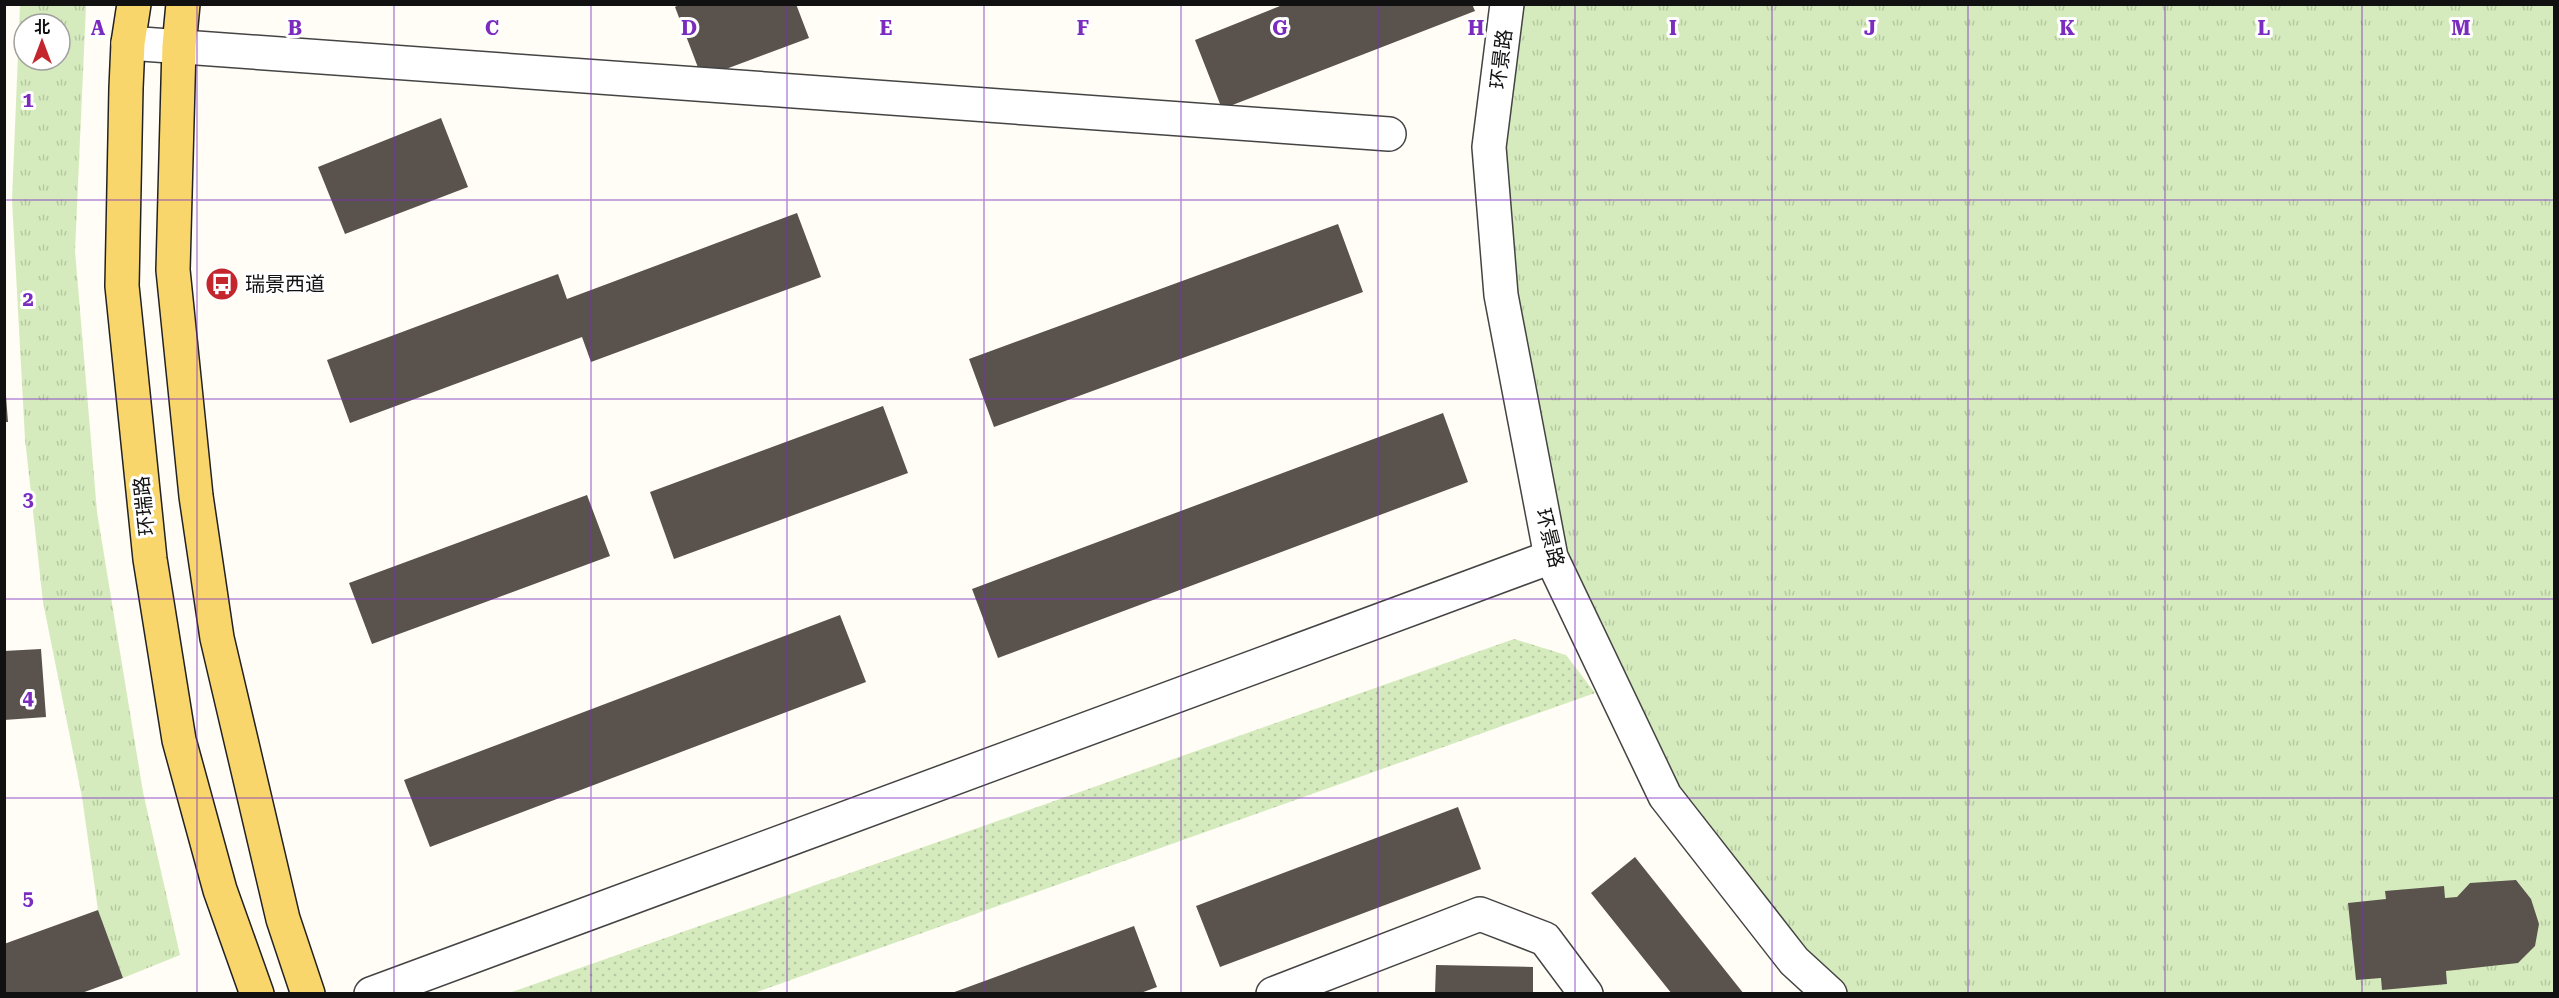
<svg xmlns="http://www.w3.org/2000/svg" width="2559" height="998" font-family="'Roboto Serif','Noto Sans SC',serif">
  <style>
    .grass { fill: url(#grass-tufts); fill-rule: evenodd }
    .park { fill: url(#park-dots) }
    .building { fill: #5a524d }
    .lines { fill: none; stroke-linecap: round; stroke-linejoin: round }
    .minor-casing { stroke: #444; stroke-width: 36 }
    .major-casing { stroke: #222; stroke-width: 36 }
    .minor { stroke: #fff; stroke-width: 33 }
    .major { stroke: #f9d66b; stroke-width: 33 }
    .grid { fill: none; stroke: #7b2cbf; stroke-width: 1.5; stroke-opacity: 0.55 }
    .labels { text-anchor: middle; stroke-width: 6; stroke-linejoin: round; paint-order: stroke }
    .street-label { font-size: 20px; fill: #111; stroke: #fff }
    .poi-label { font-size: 20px; fill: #111; stroke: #fff; text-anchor: start }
    .grid-label { font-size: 20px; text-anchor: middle; font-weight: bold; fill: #7b2cbf; stroke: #fff; stroke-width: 6; stroke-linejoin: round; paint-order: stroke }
  </style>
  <defs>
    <pattern id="grass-tufts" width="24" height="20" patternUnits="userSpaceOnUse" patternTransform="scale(1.5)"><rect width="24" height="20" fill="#d5ebbd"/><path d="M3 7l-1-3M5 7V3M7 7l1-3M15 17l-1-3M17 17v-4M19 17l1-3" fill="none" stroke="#b6c8a1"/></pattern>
    <pattern id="park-dots" width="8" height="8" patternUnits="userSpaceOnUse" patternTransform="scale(1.5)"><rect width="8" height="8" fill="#d5ebbd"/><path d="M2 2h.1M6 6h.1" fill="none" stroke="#b6c8a1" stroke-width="1.8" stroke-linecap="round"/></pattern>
  </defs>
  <rect width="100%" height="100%" fill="#fffdf5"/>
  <path class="grass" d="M20 5H86L75 251 97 512 143 792 180 955 123 978 98 910 82 797 43 602 25 439 12 200ZM24 24H60V60H24Z
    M1507 5H2554V993H1830L1665 796 1551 557 1501 295Z"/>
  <path class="park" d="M1514 639 1566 655 1595 693 754 993H509Z"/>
  <path class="building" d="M680 4H796L809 38 702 78 675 7Z
    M1285 4H1472L1475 11 1222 109 1195 40Z
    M441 118 468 187 345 234 318 167Z
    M797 213 821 277 591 362 582 337 350 423 327 360 558 274 567 299Z
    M1338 224 1363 292 994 427 969 359Z
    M4 396H6L8 422H4Z
    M883 406 908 473 674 559 650 492Z
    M1443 413 1468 482 998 658 972 589Z
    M587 495 610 556 372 644 349 583Z
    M840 615 866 682 430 847 404 780Z
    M41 649 46 717 4 720V651Z
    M1458 807 1481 869 1220 967 1196 906Z
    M1635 857 1744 994H1672L1591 893Z
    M2516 880 2531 899 2539 924 2535 946 2518 963 2446 971 2447 984 2382 990 2381 978 2356 980 2348 903 2386 899 2385 891 2444 886 2445 898 2457 897 2470 883Z
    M98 910 123 978 79 994H4V944Z
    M1134 926 1157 987 1138 994H949Z
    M1436 965 1533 967V994H1435Z"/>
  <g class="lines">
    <defs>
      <path id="minor" d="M1507 4 1489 147 1501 295 1551 557 1665 796 1794 961 1830 994
        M128 43 1389 134
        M371 994 1551 557
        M1273 994 1480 914 1545 939 1586 994"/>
      <path id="major" d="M134 4 128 43 126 88 122 286 150 559 179 740 220 890 257 994
        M183 4 179 46 173 270 196 496 217 638 283 919 308 994"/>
    </defs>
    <use href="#minor" class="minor-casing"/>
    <use href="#major" class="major-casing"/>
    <use href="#minor" class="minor"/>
    <use href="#major" class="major"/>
  </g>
  <path class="grid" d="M197 4V994M394 4V994M591 4V994M787 4V994M984 4V994M1181 4V994M1378 4V994M1575 4V994M1772 4V994M1968 4V994M2165 4V994M2362 4V994M4 200H2554M4 399H2554M4 599H2554M4 798H2554"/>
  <defs>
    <symbol id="bus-disc" viewBox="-11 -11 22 22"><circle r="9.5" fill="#c4262e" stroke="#fff"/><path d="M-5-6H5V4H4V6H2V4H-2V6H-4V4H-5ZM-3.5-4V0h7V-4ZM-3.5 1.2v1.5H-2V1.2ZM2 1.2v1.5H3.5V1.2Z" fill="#fff"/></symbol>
  </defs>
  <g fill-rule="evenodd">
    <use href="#bus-disc" x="203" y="265" width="38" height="38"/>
  </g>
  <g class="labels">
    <g class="street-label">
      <text transform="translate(1501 59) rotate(-83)" y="7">环景路</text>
      <text transform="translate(144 506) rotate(-96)" y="7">环瑞路</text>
      <text transform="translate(1550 538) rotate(76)" y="7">环景路</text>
    </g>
    <g class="poi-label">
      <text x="245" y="291">瑞景西道</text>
    </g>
  </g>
  <g class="grid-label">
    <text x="98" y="35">A</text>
    <text x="295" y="35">B</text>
    <text x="492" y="35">C</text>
    <text x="689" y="35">D</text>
    <text x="886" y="35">E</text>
    <text x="1083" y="35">F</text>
    <text x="1280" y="35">G</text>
    <text x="1476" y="35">H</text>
    <text x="1673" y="35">I</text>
    <text x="1870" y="35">J</text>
    <text x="2067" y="35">K</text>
    <text x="2264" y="35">L</text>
    <text x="2461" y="35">M</text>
    <text x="28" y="107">1</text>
    <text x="28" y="306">2</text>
    <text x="28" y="506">3</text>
    <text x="28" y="705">4</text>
    <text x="28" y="905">5</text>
  </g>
  <rect width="2559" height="998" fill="none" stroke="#111111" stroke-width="12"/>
  <g transform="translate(42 42)"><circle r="28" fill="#ffffff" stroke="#a0a0a0" stroke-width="1.5"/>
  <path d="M0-4.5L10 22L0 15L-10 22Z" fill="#c4262e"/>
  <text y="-9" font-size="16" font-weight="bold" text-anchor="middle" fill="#111111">北</text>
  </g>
</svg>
